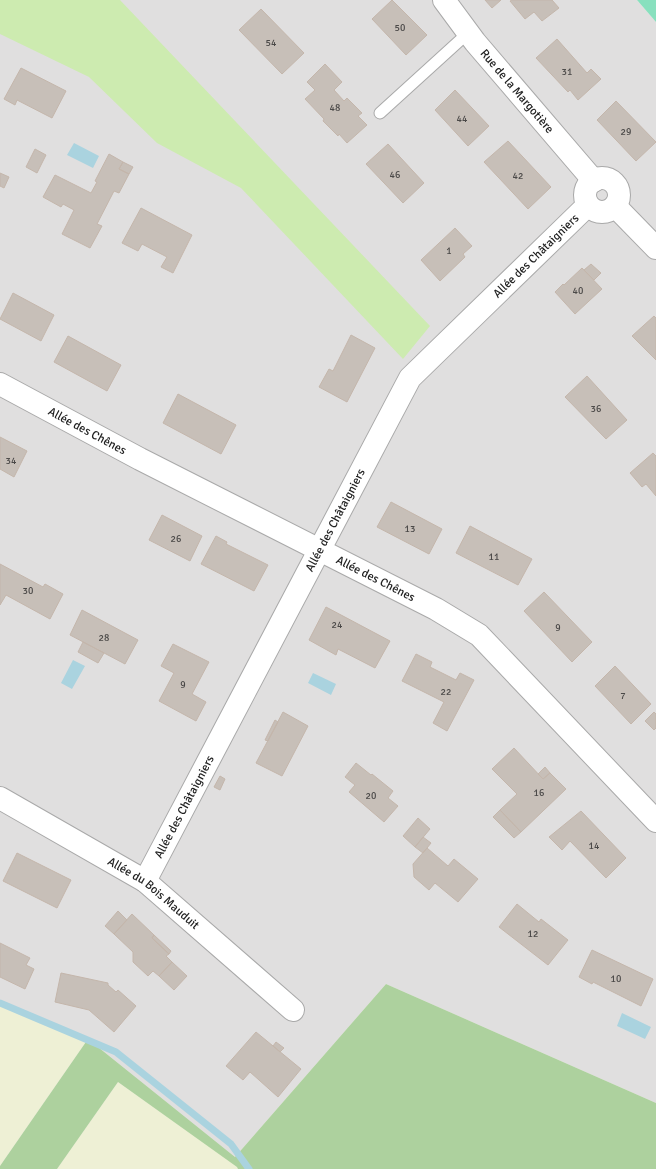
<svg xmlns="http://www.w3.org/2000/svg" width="656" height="1169" font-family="Signika,sans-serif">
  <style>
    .residential { fill: #e0dfdf }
    .farmland { fill: #eef0d5 }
    .grass { fill: #cdebb0 }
    .forest { fill: #add19e }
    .pitch { fill: #88e0be }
    .water { fill: #aad3df }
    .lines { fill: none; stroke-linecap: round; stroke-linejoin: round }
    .stream { stroke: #aad3df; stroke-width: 7 }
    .building { fill: #c7bfb8; stroke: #c4b6ab }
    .lane-casing { stroke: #a9a9a9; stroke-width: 13 }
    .street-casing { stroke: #a9a9a9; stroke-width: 24 }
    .lane { stroke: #fff; stroke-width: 11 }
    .street { stroke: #fff; stroke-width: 22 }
    .labels { text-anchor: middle; stroke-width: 3.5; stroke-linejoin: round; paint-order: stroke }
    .number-label { font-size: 10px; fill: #4b4948 }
    .street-label { font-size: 12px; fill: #222; stroke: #fff }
  </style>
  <rect width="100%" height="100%" fill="#f2efe9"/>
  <path class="residential" d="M0 0H637L656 22V1103L386 984 235 1157 88 1039 63 1032 0 1005Z"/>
  <path class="farmland" d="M0 1005 62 1032 88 1039 0 1166Z
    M118 1082 238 1167V1169H57Z"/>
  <path class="grass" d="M0 0H120L430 326 403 359 241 188 157 143 89 77 0 34Z"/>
  <path class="forest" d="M386 984 656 1103V1169H238L237 1167 118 1082 57 1169H0V1166L88 1039 235 1157Z"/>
  <path class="pitch" d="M637 0H656V22Z"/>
  <path class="water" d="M74 143 99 156 93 168 67 155Z
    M73 660 85 666 72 689 61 683Z
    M313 673 336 684 331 695 308 683Z
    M622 1013 651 1027 645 1039 617 1026Z"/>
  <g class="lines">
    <path class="stream" d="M0 1003 116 1052 231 1144 249 1169"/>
  </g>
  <path class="building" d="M392 0 427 35 406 55 372 19Z
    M485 0H501L492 8Z
    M512 0H552L559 8 542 21 534 12 525 19 510 1Z
    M261 9 304 53 282 74 239 30Z
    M557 39 587 73 591 69 601 79 578 100 570 90 568 92 536 58Z
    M325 64 342 82 334 90 344 101 347 98 362 113 358 116 367 125 347 143 339 134 338 136 323 121 324 119 305 99 315 90 307 82Z
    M21 68 66 91 52 118 17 100 15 105 4 99Z
    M455 90 489 126 468 146 435 110Z
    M616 101 656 142 636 161 597 120Z
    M508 141 551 187 528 209 484 162Z
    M388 144 424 183 403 203 366 164Z
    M35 149 46 155 37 173 26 167Z
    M109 154 123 162 119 169 129 174 119 193 114 191 97 224 102 226 90 248 62 234 74 210 63 204 61 207 43 197 55 175 91 193 97 182 95 181Z
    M123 162 133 167 129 174 119 169Z
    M0 173 9 177 4 188 0 186Z
    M141 208 192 235 173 273 161 267 167 257 142 244 138 251 122 243Z
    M455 228 472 246 463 254 465 257 440 281 421 260Z
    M591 264 601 273 594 280 584 270Z
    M582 268 602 289 575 314 555 292 563 284 564 285Z
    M13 293 54 315 41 341 0 319Z
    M654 316 656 318V360L632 336Z
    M351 335 375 348 347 402 319 387 329 369 333 371Z
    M68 336 121 365 107 391 54 362Z
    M587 376 627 420 606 439 565 397Z
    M178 394 236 425 221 454 163 423Z
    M0 437 27 451 14 477 0 469Z
    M653 453 656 456V496L646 484 642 487 630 473Z
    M391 502 442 529 429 554 377 527Z
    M162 515 202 536 190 561 149 540Z
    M470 526 532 559 518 585 456 553Z
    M216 536 227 542 226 544 268 565 254 591 201 564Z
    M0 564 43 587 45 584 63 594 50 619 6 595 0 605Z
    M544 592 592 642 572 662 524 611Z
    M326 607 390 641 375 668 338 649 336 655 309 640Z
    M82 610 138 640 125 664 70 635Z
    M83 642 104 653 98 663 78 652Z
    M173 644 209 662 192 694 206 702 196 721 159 701 174 673 161 666Z
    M416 654 432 662 430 667 456 680 460 673 474 680 447 731 433 723 444 702 402 681Z
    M615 666 651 704 631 724 595 686Z
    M283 712 308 726 282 776 256 763Z
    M654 712 656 714V728L654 730 645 721Z
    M275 720 278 722 268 741 265 740Z
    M514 748 543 779 550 773 566 789 521 832 500 810 517 794 492 769Z
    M356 763 371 775 372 774 393 791 388 798 398 806 384 822 349 792 355 785 345 777Z
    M545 767 550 773 543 779 538 774Z
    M220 776 225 779 220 790 214 787Z
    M500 810 521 832 514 838 493 817Z
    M581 811 626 858 606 878 570 841 562 850 549 837Z
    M418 818 430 829 415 847 403 836Z
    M423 837 431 843 423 853 415 847Z
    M427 848 448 866 454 859 478 879 458 902 435 883 429 890 414 877 413 864Z
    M17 853 71 880 57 908 3 881Z
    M517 904 539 922 541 919 568 940 548 965 499 927Z
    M118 911 127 920 114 934 105 926Z
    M132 914 154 935 152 938 169 954 166 956 172 962 159 976 153 971 148 976 133 962V952L114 934Z
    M154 935 171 951 169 954 152 938Z
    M0 943 30 958 26 965 34 969 25 989 0 977Z
    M592 950 653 979 641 1006 593 982 592 984 579 977Z
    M172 962 187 976 174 990 159 976Z
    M61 973 108 983V985L116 992 118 990 136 1006 114 1032 89 1010 55 1002Z
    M256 1032 301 1069 278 1097 250 1072 243 1080 226 1066Z
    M276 1042 284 1048 280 1052 273 1046Z"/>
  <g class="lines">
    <defs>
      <path id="lane" d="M380 113 468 33"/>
      <g id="street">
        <path id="s1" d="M444 0 475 42 594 181"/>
        <circle cx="602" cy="195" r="17"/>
        <path d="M615 206 656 248"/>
        <path id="s2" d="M0 384 140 459 436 609 479 635 656 821"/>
        <path id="s3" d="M0 798 145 881 293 1010"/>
        <path id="s4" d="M145 881 410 378 588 205"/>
      </g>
    </defs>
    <use href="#lane" class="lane-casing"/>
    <use href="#street" class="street-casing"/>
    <use href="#lane" class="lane"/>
    <use href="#street" class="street"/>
  </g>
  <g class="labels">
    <g class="number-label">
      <text x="400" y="31">50</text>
      <text x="271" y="46">54</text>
      <text x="567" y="75">31</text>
      <text x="335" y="111">48</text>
      <text x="462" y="122">44</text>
      <text x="626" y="135">29</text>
      <text x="395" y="178">46</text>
      <text x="518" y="179">42</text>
      <text x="449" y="254">1</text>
      <text x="578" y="294">40</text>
      <text x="596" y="412">36</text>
      <text x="11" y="464">34</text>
      <text x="410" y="532">13</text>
      <text x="176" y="542">26</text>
      <text x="494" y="560">11</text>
      <text x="28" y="594">30</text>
      <text x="337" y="628">24</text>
      <text x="558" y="631">9</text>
      <text x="104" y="641">28</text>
      <text x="183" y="688">9</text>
      <text x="446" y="695">22</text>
      <text x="623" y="699">7</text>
      <text x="539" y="796">16</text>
      <text x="371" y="799">20</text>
      <text x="594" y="849">14</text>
      <text x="533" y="937">12</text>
      <text x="616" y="982">10</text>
    </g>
    <g class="street-label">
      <text dy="4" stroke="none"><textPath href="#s1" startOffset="117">Rue de la Margotière</textPath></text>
      <text dy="4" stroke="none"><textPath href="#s4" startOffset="744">Allée des Châtaigniers</textPath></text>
      <text dy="4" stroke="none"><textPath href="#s2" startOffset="99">Allée des Chênes</textPath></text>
      <text dy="4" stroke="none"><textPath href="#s4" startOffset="408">Allée des Châtaigniers</textPath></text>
      <text dy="4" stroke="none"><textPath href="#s2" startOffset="423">Allée des Chênes</textPath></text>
      <text dy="4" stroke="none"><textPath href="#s4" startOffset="84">Allée des Châtaigniers</textPath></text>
      <text dy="4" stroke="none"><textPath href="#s3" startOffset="181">Allée du Bois Mauduit</textPath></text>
    </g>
  </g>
</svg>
